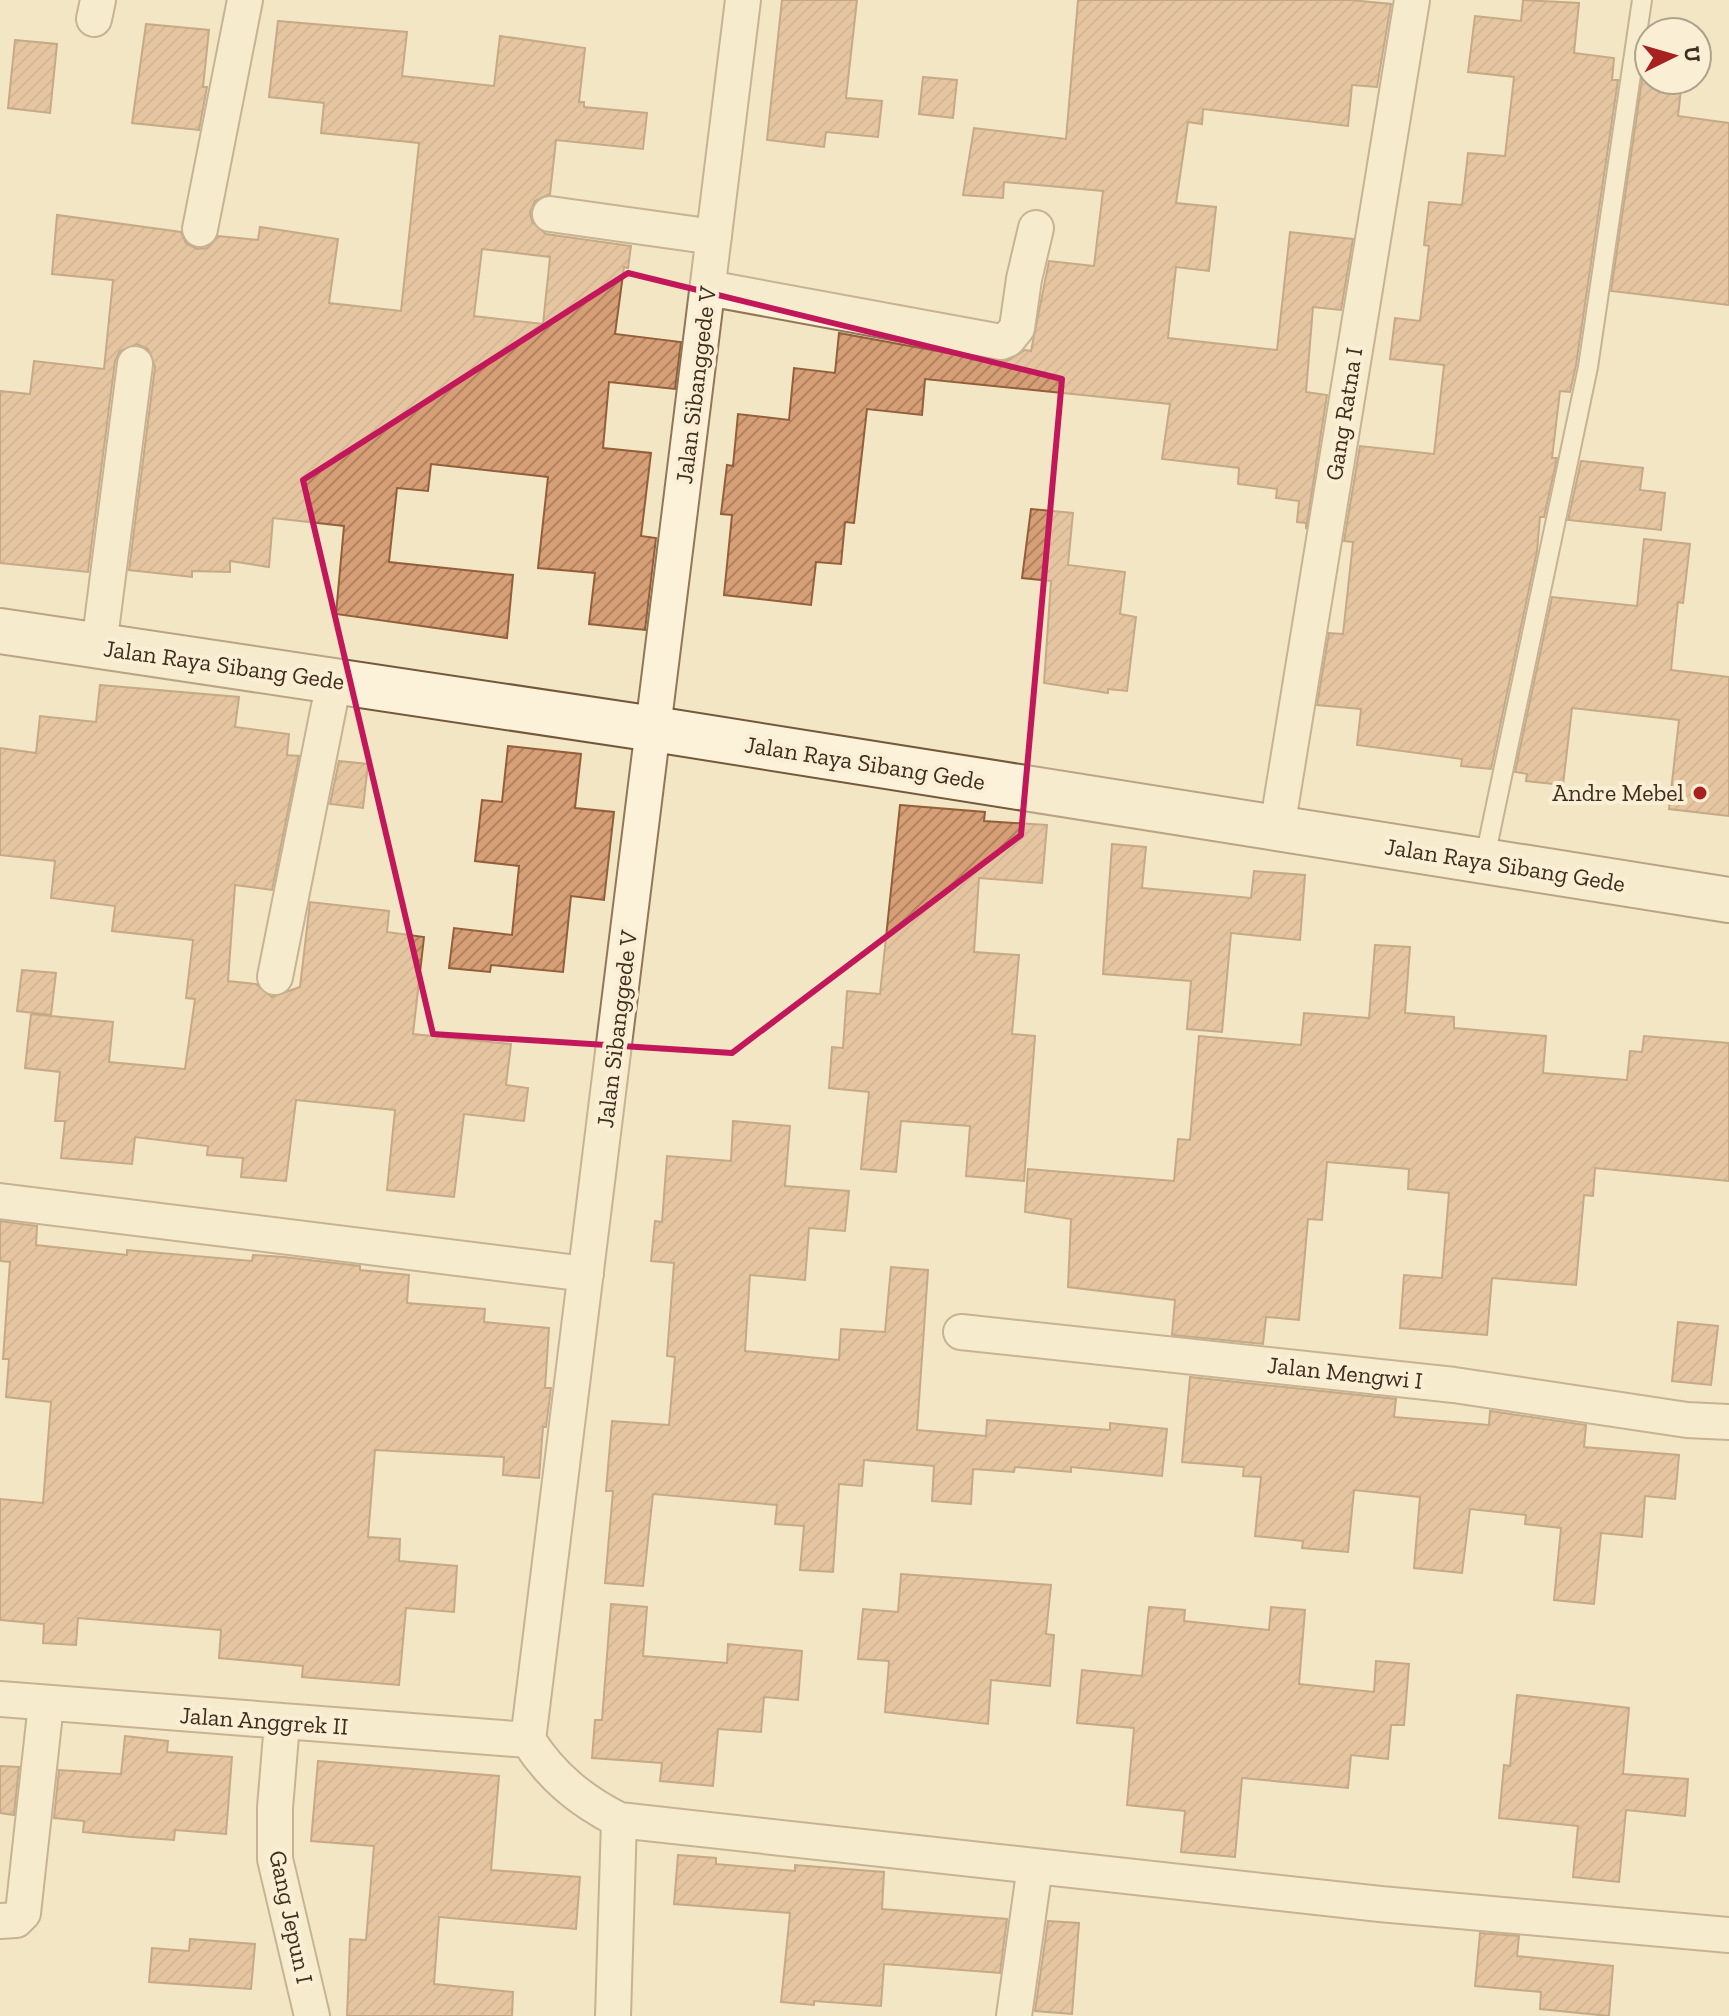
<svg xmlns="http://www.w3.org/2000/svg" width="1729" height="2016" font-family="'Zilla Slab',serif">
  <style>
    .building { fill: url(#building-hatch); stroke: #935f3a; stroke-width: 2; fill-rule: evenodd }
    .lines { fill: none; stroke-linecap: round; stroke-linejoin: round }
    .service-casing { stroke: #917758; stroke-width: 22 }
    .minor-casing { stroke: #917758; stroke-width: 38 }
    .secondary-casing { stroke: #73583b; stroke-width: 48 }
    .service { stroke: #fcf2d9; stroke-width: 18 }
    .minor { stroke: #fcf2d9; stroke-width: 34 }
    .secondary { stroke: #fcf2d9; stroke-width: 44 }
    .marked { fill: none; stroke: #c2185b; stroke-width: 6; stroke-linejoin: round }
    .poi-dot { fill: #a72120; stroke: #faefd5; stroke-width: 3 }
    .labels { text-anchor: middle; stroke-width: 8; stroke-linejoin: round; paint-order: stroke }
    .street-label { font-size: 24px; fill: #3f2e1d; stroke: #faefd5 }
    .poi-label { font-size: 24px; fill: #3f2e1d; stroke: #faefd5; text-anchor: end }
  </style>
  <defs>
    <pattern id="building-hatch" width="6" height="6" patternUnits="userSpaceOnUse" patternTransform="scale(2)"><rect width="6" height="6" fill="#d69f76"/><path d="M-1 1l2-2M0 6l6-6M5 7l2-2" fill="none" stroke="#af8260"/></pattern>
  </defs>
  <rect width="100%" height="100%" fill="#f3e6c4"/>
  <path class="building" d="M782 0H857L846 98 882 101 878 137 826 132 824 147 767 140Z
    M1078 0H1351L1391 4 1377 87 1352 85 1348 126 1203 109 1202 124 1188 122 1176 203 1216 207 1209 271 1176 267 1168 338 1277 350 1290 232 1353 239 1341 310 1313 307 1306 392 1327 395 1306 529V523L1297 522 1299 501 1276 498 1277 489 1238 484 1239 468 1162 459 1170 404 925 379 922 415 867 409 854 523 845 522 841 564 816 562 811 605 724 595 732 515 721 514 727 465 733 466 738 414 789 420 794 368 835 373 839 333 997 362 1009 360 1025 350 1031 351 1049 261 1094 266 1103 191 1004 182 1003 198 963 195 974 128 1066 139Z
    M1523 0 1579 3 1574 53 1614 58 1612 80H1618L1576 365 1570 392 1560 391 1552 458H1557L1544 517H1540L1537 551 1491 769 1461 766 1462 759 1357 745 1361 709 1317 705 1329 633 1343 634 1353 542 1344 541 1360 446 1434 454 1444 365 1390 359 1395 318 1420 321 1429 246 1424 245 1429 202 1462 205 1468 153 1505 156 1514 77 1468 72 1475 16 1521 21Z
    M278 21 407 32 402 76 494 86 500 36 585 48 579 102H584V107L647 113 643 149 556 140 550 194 535 201 530 212 532 222 546 234 631 246 628 268 624 267 615 334 681 342 675 389 609 382 603 448 651 453 641 536 656 538 645 630 589 624 595 573 538 568 548 477 431 464 428 491 397 488 389 562 513 575 507 638 336 614 344 526 273 518 269 567 230 561V572L192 571V577L129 570 155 367 148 349 137 344 120 351 115 361 88 572 0 563V391L30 394 34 361 104 369 113 280 52 274 57 215 181 232 186 243 197 249 207 248 218 236 258 240 260 227 338 239 329 303 401 311 419 143 321 133 324 103 269 97ZM482 249 550 257 543 324 474 316Z
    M146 24 209 30 203 87H207L199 130 132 123Z
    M15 40 57 44 50 113 8 108Z
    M923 77 957 80 953 118 919 114Z
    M1642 80H1682L1678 116 1729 123V305L1611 291Z
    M1581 461 1643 468 1640 490 1665 493 1661 530 1568 520Z
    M1031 509 1073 513 1068 565 1125 572 1120 614 1136 617 1127 691 1108 689V693L1044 683 1051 581 1022 578Z
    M1644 539 1690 544 1683 603 1678 602 1671 670 1729 677V816L1669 809 1679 720 1572 708 1563 785 1526 781 1527 774 1515 772 1552 597 1637 606Z
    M100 685 239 697 235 727 289 734 287 755 299 756 272 890 235 885 228 981 256 984 272 997 300 987 310 902 389 911 387 932 424 937 413 1034 511 1044 506 1085 528 1088 524 1121 464 1114 454 1197 387 1190 395 1110 296 1100 286 1181 241 1177 243 1158 207 1155 208 1146 135 1137 132 1164 61 1158 65 1121H55L60 1072 25 1068 31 1014 113 1022 109 1062 185 1069 195 999 186 998 193 940 112 931 115 906 51 898 55 861 0 855V748L36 753 40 716 96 722Z
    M508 746 581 754 575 808 614 812 604 900 571 896 563 972 491 965 490 972 449 968 454 928 512 935 519 866 475 861 482 800 502 802Z
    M339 761 368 764 363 808 330 804Z
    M900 805 985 812 984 821 1047 825 1042 883 979 878 974 952 1019 955 1012 1034 1035 1036 1024 1181 966 1176 970 1126 901 1121 896 1172 861 1169 869 1092 829 1088 832 1047 843 1048 847 991 880 994Z
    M1112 844 1146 847 1142 888 1251 898 1254 871 1305 875 1300 940 1231 933 1222 1032 1187 1029 1191 981 1103 974Z
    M1375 945 1410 947 1405 1013 1454 1017V1028L1546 1036 1543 1073 1627 1080 1630 1051 1642 1052 1644 1036 1729 1043V1181L1595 1168 1593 1196 1584 1195 1576 1285 1492 1278 1487 1335 1400 1328 1404 1275 1442 1278 1449 1193 1408 1189 1409 1169 1327 1162 1322 1220 1308 1219 1299 1320 1266 1317 1263 1344 1172 1335 1175 1300 1068 1287 1071 1219 1025 1212 1028 1169 1174 1181 1178 1139 1190 1140 1199 1036 1301 1045 1304 1013 1369 1018Z
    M22 970 56 973 51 1015 17 1011Z
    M733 1121 790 1126 785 1186 849 1191 845 1231 809 1228 805 1280 750 1275 745 1351 839 1360 841 1329 885 1332 891 1267 928 1270 917 1430 986 1436 987 1420 1110 1430V1423L1167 1429 1162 1476 1071 1467V1472L1015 1467 1014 1472 973 1469 971 1504 932 1501 934 1466 864 1460 862 1486 839 1484 833 1572 800 1570 804 1526 775 1524 777 1505 653 1494 643 1586 605 1583 613 1491H606L612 1421 669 1425 675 1357 667 1356 674 1263 651 1261 655 1221 662 1222 667 1156 731 1161Z
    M0 1221 37 1226 36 1245 127 1255V1250L252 1261 253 1255 284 1257 360 1266V1270L409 1275 407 1303 485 1309 484 1322 549 1328 545 1388H551L546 1427H543L539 1478 503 1475 504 1457 375 1450 368 1537 400 1539 399 1561 457 1566 454 1612 406 1608 399 1685 302 1677 303 1666 219 1658 221 1630 78 1618 76 1645 43 1643 44 1624 0 1620V1499L43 1503 51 1402 6 1397 9 1359H3L10 1262 0 1261Z
    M1678 1322 1718 1326 1711 1385 1672 1381Z
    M1190 1377 1396 1399 1394 1417 1489 1425 1490 1411 1586 1425 1584 1447 1679 1455 1675 1499 1645 1496 1642 1537 1601 1533 1594 1604 1554 1600 1561 1528 1525 1524 1526 1515 1470 1509 1462 1573 1414 1568 1420 1497 1354 1490 1348 1552 1302 1548 1303 1541 1255 1536 1261 1477 1243 1476 1244 1467 1182 1462Z
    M901 1574 1051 1585 1046 1634 1054 1635 1050 1686 991 1680 988 1724 885 1712 889 1661 858 1659 863 1609 898 1612Z
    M611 1604 647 1607 643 1656 727 1663 728 1644 802 1651 798 1700 764 1697 761 1732 718 1729 713 1786 660 1781 662 1763 592 1758 595 1720H602Z
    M1149 1607 1185 1610 1184 1621 1269 1630 1271 1607 1305 1610 1299 1684 1374 1692 1376 1661 1409 1664 1404 1725H1391L1388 1759 1351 1755 1348 1788 1242 1778 1235 1857 1181 1852 1185 1811 1127 1805 1134 1728 1077 1723 1082 1670 1142 1676Z
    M1517 1695 1629 1708 1623 1774 1688 1779 1685 1816 1626 1810 1619 1882 1573 1877 1578 1826 1499 1818 1504 1765 1510 1766Z
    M125 1736 168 1741 167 1752 232 1757 226 1834 175 1830 174 1840 132 1837 83 1832 84 1821 54 1818 59 1770 121 1774Z
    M318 1761 499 1776 491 1870 580 1877 576 1929 439 1917 434 1984 513 1992 512 2016H347L350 1939 366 1940 374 1846 311 1841Z
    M0 1766 19 1767 14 1815 0 1813Z
    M678 1855 716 1858V1864L795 1871V1865L884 1872 882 1909 1007 1919 1000 1973 884 1964 881 2006 814 2001V2005L781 2002 790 1913 674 1904Z
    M1048 1921 1079 1923 1072 2014 1035 2011Z
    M1480 1933 1519 1936 1517 1956 1613 1966 1609 2016 1540 2009 1541 1992 1475 1986Z
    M190 1939 255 1944 251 1989 149 1982 152 1948 189 1951Z"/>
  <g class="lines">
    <defs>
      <path id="service" d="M1484 862 1588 367 1642 0"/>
      <path id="minor" d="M94 19 98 0
        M550 214 714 237
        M200 229 245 0
        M708 288 1001 342 1008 339 1017 328 1024 279 1036 228
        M99 646 135 364
        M1277 828 1412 0
        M275 977 334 681
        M0 1201 586 1274
        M961 1332 1454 1385 1687 1420 1729 1422
        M0 1699 528 1740
        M282 1723 275 1808V1859L312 2016
        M619 1820 1380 1904 1729 1935
        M0 1921 16 1920 23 1913 46 1704
        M613 2016 619 1820C580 1800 552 1777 528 1740L743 0
        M1014 2016 1035 1866"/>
      <path id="secondary" d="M0 631 654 729 1729 900"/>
    </defs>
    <use href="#service" class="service-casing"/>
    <use href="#minor" class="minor-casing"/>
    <use href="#secondary" class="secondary-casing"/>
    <use href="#service" class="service"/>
    <use href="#minor" class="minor"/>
    <use href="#secondary" class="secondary"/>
  </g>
  <path d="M0 0H1729V2016H0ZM628 273 1062 379 1021 835 732 1053 433 1034 303 480Z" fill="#f3e6c4" fill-opacity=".55" fill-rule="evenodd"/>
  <path class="marked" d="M628 273 1062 379 1021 835 732 1053 433 1034 303 480Z"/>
  <circle class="poi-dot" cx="1700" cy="793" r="8"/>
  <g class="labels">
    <g class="street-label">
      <text transform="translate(696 385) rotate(-83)" y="8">Jalan Sibanggede V</text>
      <text transform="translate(1344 414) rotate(-81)" y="8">Gang Ratna I</text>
      <text transform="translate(224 665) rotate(8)" y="8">Jalan Raya Sibang Gede</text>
      <text transform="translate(865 763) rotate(9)" y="8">Jalan Raya Sibang Gede</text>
      <text transform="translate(1505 865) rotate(9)" y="8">Jalan Raya Sibang Gede</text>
      <text transform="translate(617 1029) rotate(-83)" y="8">Jalan Sibanggede V</text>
      <text transform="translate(1345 1373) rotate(6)" y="8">Jalan Mengwi I</text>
      <text transform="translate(264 1721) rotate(4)" y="8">Jalan Anggrek II</text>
      <text transform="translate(291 1917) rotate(78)" y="8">Gang Jepun I</text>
    </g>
    <g class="poi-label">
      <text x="1684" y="801">Andre Mebel</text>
    </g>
  </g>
  <g transform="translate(1673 56) rotate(85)"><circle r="38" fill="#faefd5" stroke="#afa28b" stroke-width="2"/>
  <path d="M0-6L14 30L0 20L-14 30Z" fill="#a72120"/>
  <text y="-12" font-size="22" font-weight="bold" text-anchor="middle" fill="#3f2e1d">U</text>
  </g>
</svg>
